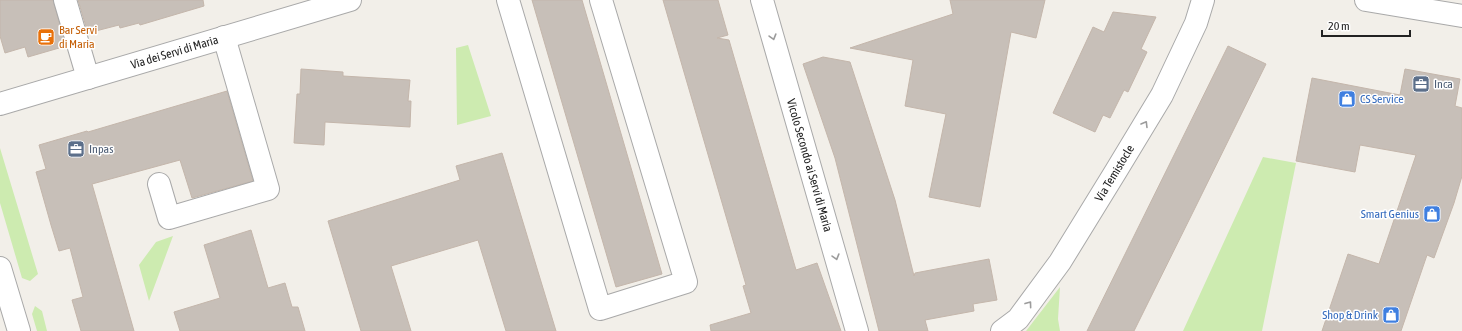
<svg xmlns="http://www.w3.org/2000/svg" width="1462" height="331" font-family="'Asap Condensed',sans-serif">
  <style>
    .grass { fill: #cdebb0 }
    .building { fill: #c7bfb8; stroke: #c4b6ab }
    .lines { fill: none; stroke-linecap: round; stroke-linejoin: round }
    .minor-casing { stroke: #a9a9a9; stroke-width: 24 }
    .minor { stroke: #fff; stroke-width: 22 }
    .oneway { stroke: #9c9c9c }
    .labels { text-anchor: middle; stroke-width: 3; stroke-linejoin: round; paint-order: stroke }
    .food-label { font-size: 12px; fill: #c56008; stroke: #fff; text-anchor: start }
    .street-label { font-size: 12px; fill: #222; stroke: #fff }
    .service-label { font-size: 12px; fill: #4e5e75; stroke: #fff; text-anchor: start }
    .shop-label { font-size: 12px; fill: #366cbe; stroke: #fff; text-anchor: end }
  </style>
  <rect width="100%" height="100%" fill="#f2efe9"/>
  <path class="grass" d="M468 45 491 116 457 125 456 48Z
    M0 148 38 274 30 281 22 278 0 203Z
    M1263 157 1296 163 1262 331H1183Z
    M173 236 149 301 139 265 156 242Z
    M1060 287 1058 319 1060 331H1026Z
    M35 306 42 311 47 331H37L32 314Z"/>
  <path class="building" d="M0 0H53L66 46 28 57 25 47 5 53 0 36Z
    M78 0H203L204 6 140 25 139 23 120 28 119 25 88 33Z
    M532 0H582L662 274 616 287Z
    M663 0H718L728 35 717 38 729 40 796 270 817 263 841 331H711L710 325 751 313 743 286 746 285Z
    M950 0H1045L1036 38 1011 32 980 207 929 197 946 114 905 106 913 60 850 48 953 14Z
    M1113 12 1156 17 1141 49 1147 52 1128 92 1124 90 1110 118 1103 115 1095 132 1053 113 1093 27 1104 32Z
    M1228 46 1266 64 1195 208 1134 331H1087Z
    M823 57 850 62 895 200 914 276 915 273 989 259 997 300 973 304 974 311 925 320 928 331H879L835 158 803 64Z
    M301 69 343 72V76L410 80 408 101H411L410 127 325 122 324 145 294 143 297 94H300Z
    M1405 69 1460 79 1455 106 1462 108V176L1454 203 1434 258 1427 255 1401 331H1322L1348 254 1379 264 1416 155 1360 145 1355 172 1296 161 1312 78 1400 95Z
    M227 91 253 181 192 198 180 160 92 184 134 331H81L72 300 83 297 70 248 59 251 51 225 36 172 46 169 39 145 87 131 88 132Z
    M502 153 556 331H506L478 240 391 266 411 331H361L328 221 460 180 456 166Z
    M251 230 268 288 285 283 292 307H298L305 331H180L174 312 220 298 204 245Z"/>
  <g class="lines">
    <defs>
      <g id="minor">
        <path d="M65 0 88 78"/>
        <path d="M508 0 600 309 686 282 601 0"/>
        <path id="s1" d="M762 0 857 331"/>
        <path d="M1366 0 1462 16"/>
        <path id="s2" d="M0 104 350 0"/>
        <path d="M159 184 169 218 268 189 224 37"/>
        <path d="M0 268 19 331"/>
        <path id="s3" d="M1002 331 1018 319 1060 262 1116 171 1162 95 1196 23 1203 0"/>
      </g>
    </defs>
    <use href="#minor" class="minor-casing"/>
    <use href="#minor" class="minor"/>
  </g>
  <defs><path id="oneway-chevron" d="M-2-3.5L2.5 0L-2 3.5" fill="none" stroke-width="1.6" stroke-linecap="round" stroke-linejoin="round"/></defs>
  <g class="oneway">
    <use href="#oneway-chevron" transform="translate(773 37) rotate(74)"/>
    <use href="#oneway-chevron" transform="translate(1145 124) rotate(-59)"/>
    <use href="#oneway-chevron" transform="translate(836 257) rotate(74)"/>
    <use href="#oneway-chevron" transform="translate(1029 304) rotate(-54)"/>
  </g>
  <defs>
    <symbol id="cafe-square" viewBox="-11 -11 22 22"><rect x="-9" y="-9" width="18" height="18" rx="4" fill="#e8710a" stroke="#fff"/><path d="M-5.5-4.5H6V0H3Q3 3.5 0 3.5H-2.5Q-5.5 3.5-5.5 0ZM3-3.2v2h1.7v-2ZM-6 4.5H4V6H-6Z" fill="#fff"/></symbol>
    <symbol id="office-square" viewBox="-11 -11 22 22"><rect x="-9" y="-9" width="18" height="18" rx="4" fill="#5c6f8a" stroke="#fff"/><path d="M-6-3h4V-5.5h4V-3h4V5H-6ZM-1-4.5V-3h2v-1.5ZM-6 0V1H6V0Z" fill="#fff"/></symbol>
    <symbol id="shop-square" viewBox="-11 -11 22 22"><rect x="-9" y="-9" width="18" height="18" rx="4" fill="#3f7fe0" stroke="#fff"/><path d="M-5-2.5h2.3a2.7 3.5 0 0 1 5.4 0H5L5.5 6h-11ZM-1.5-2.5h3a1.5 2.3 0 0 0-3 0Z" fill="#fff"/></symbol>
  </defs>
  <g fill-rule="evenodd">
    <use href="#cafe-square" x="36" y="27" width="20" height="20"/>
    <use href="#office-square" x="1411" y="74" width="20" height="20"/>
    <use href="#shop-square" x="1337" y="89" width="20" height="20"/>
    <use href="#office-square" x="66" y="139" width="20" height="20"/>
    <use href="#shop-square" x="1422" y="204" width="20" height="20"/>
    <use href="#shop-square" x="1381" y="305" width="20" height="20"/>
  </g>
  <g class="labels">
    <g class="food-label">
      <text x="59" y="34">Bar Servi<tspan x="59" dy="14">di Maria</tspan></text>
    </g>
    <g class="street-label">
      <text dy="4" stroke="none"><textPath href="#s2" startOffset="182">Via dei Servi di Maria</textPath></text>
      <text dy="4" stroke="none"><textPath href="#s1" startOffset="172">Vicolo Secondo ai Servi di Maria</textPath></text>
      <text dy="4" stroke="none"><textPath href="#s3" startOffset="195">Via Temistocle</textPath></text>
    </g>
    <g class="service-label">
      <text x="1434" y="88">Inca</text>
      <text x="89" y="153">Inpas</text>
    </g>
    <g class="shop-label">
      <text x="1360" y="103" text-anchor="start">CS Service</text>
      <text x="1419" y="218">Smart Genius</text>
      <text x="1378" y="319">Shop &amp; Drink</text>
    </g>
  </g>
  <path d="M1322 30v6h88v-6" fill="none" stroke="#222222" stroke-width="2"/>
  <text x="1328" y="30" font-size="12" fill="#222222" stroke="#ffffff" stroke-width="3" paint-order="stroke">20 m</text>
</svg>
